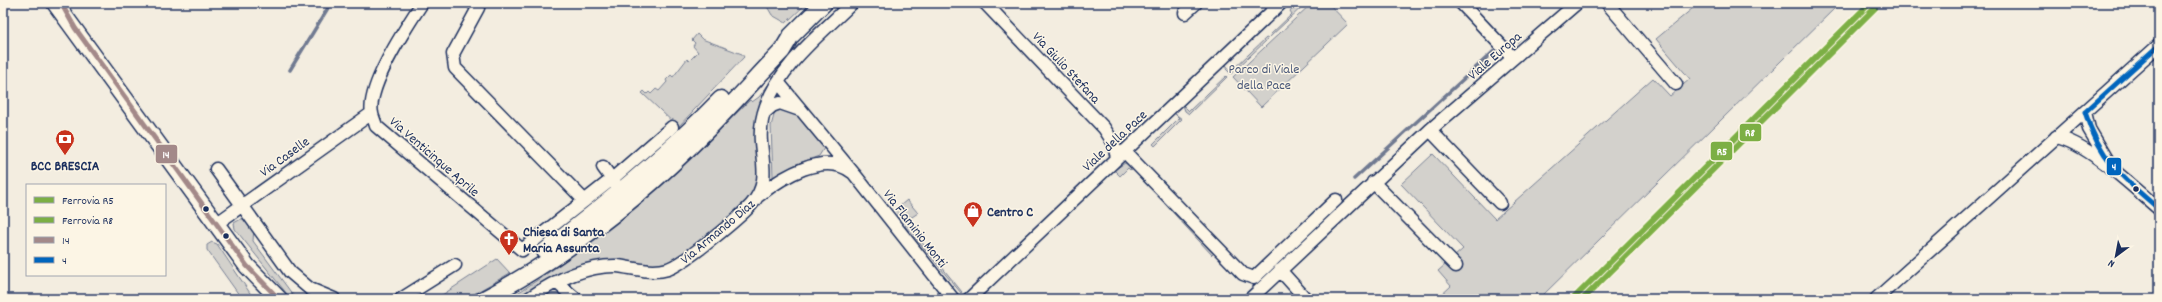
<svg xmlns="http://www.w3.org/2000/svg" width="2162" height="302" font-family="Dekko,sans-serif">
  <style>
    .green { fill: #d3d1cc; stroke: #778095 }
    .lines { fill: none; stroke-linecap: round; stroke-linejoin: round }
    .stream { stroke: #707a91; stroke-width: 3.5 }
    .minor-casing { stroke: #1b2f5e; stroke-width: 15 }
    .major-casing { stroke: #1b2f5e; stroke-width: 19 }
    .minor { stroke: #fcf5e5; stroke-width: 12 }
    .major { stroke: #fcf5e5; stroke-width: 16 }
    .bus-1-casing { stroke: #fcf5e5; stroke-width: 8 }
    .bus-2-casing { stroke: #fcf5e5; stroke-width: 8 }
    .bus-1 { stroke: #a38989; stroke-width: 5 }
    .bus-2 { stroke: #0065bd; stroke-width: 5 }
    .rail-1-casing { stroke: #fcf5e5; stroke-width: 9 }
    .rail-2-casing { stroke: #fcf5e5; stroke-width: 9 }
    .rail-1 { stroke: #7caf44; stroke-width: 6 }
    .rail-2 { stroke: #7caf44; stroke-width: 6 }
    .bus-dot { fill: #1b2f5e; stroke: #fcf5e5; stroke-width: 1.5 }
    .labels { text-anchor: middle; stroke-width: 3; stroke-linejoin: round; paint-order: stroke }
    .street-label { font-size: 14px; fill: #1b2f5e; stroke: #fcf5e5 }
    .park-label { font-size: 14px; fill: #49587a; stroke: #fcf5e5 }
    .poi-label { font-size: 14px; font-weight: bold; fill: #1b2f5e; stroke: #fcf5e5; text-anchor: start }
    .line-badge { stroke: #fcf5e5; stroke-width: 1.5 }
    .badge-label { font-size: 11px; text-anchor: middle; font-weight: bold; fill: #fff }
  </style>
  <rect width="100%" height="100%" fill="#f3ede0"/>
  <filter id="ink" filterUnits="userSpaceOnUse"><feTurbulence type="fractalNoise" baseFrequency=".025" numOctaves="2"/><feDisplacementMap in="SourceGraphic" scale="8" xChannelSelector="R" yChannelSelector="G"/><feConvolveMatrix kernelMatrix="1 2 1 2 8 2 1 2 1" color-interpolation-filters="sRGB"/></filter>
  <g filter="url(#ink)">
    <path class="green" d="M765 3H807L786 23 772 15Z
      M1296 3H1306L1270 37 1269 36 1292 14 1290 11Z
      M1312 3H1328L1348 24 1261 107 1233 77Z
      M1699 3H1840L1539 299H1437L1451 286 1438 271 1463 249 1401 184 1433 154 1495 219 1653 78 1670 96 1690 79 1656 39Z
      M697 34 702 39 742 54 744 57 678 127 642 93 644 91 647 94 649 92 651 94 656 89 659 91 667 82 666 80 671 75 673 77 687 59 689 61 698 52 693 46 695 43 692 40Z
      M1266 38 1268 39 1231 74 1224 67 1226 65 1231 71Z
      M1226 76 1227 77 1189 114 1185 111 1183 105 1189 111Z
      M768 85 760 179 749 197 714 231 680 257 664 264 653 266 621 261 522 299H508C599 243 674 174 750 100L752 102 759 97Z
      M776 108 794 111 824 148 819 156 797 164 773 178 771 126Z
      M1174 113 1182 119 1155 146 1153 144 1179 118Z
      M1125 163 1133 167 1130 170 1128 168 1120 176 1114 170Z
      M907 200 918 213 912 217 899 216 895 210Z
      M1166 201 1214 253 1212 255 1164 203Z
      M241 219H245L254 228 253 241 296 299H291L235 229 234 223Z
      M907 224 962 292 961 293 905 226Z
      M212 242 217 244 254 299H242L207 250V245Z
      M497 259 510 273 465 299H436Z"/>
    <g class="lines">
      <path class="stream" d="M290 70 331 3
        M1354 179 1494 51"/>
      <defs>
        <path id="minor" d="M422 3C407 26 366 87 372 114 373 118 375 122 376 126L522 250 611 180 672 127
          M473 3 478 8 453 54 455 68 584 200
          M985 3 1104 128 1113 142 1117 157
          M1461 3 1513 58
          M1607 3 1676 84
          M1185 13 1196 3
          M778 82 855 175 953 299
          M2085 112 2089 129 2111 166
          M764 113 772 106 780 103 800 110
          M1430 130 1500 203
          M2056 137C2088 143 2134 188 2159 209
          M1124 151 1243 274 1254 278 1336 200
          M603 167 616 185
          M216 169 290 272 310 289 334 299
          M1373 182 1456 266
          M758 196C781 178 824 150 852 172
          M216 224 372 113
          M1280 270 1306 299
          M556 282 576 299
          M401 299 455 265
          M528 299C554 281 585 265 617 266 634 268 651 274 668 269 685 263 738 219 751 205 769 185 763 166 761 142 760 130 762 117 766 106 781 64 821 34 852 3
          M969 299 1281 3
          M1250 299 1430 130 1577 3
          M1876 299 2159 45"/>
        <path id="major" d="M55 3 247 266 279 299
          M545 251C606 203 667 155 721 99
          M484 299C565 256 640 198 705 132 731 106 756 78 782 51L791 36 824 3"/>
      </defs>
      <use href="#minor" class="minor-casing"/>
      <use href="#major" class="major-casing"/>
      <use href="#minor" class="minor"/>
      <use href="#major" class="major"/>
      <defs>
        <path id="bus-1" d="M61 3 75 28 247 266 279 299"/>
        <path id="bus-2" d="M2085 112C2099 158 2123 179 2159 209
          M2085 112 2159 45"/>
      </defs>
      <use href="#bus-1" class="bus-1-casing"/>
      <use href="#bus-2" class="bus-2-casing"/>
      <use href="#bus-1" class="bus-1"/>
      <use href="#bus-2" class="bus-2"/>
      <defs>
        <path id="rail-1" d="M1573 299 1870 3"/>
        <path id="rail-2" d="M1583 299 1875 8"/>
      </defs>
      <use href="#rail-1" class="rail-1-casing"/>
      <use href="#rail-2" class="rail-2-casing"/>
      <use href="#rail-1" class="rail-1"/>
      <use href="#rail-2" class="rail-2"/>
    </g>
  </g>
  <defs>
    <symbol id="bank-pin" viewBox="-11 -11 22 30"><path d="M0 17L-7.5 6A9.5 9.5 0 1 1 7.5 6Z" fill="#c8321e" stroke="#fcf5e5"/><path d="M-6-4H6V4H-6ZM0-2.3a2.3 2.3 0 1 0 0 4.6a2.3 2.3 0 1 0 0-4.6Z" fill="#fff"/></symbol>
    <symbol id="shop-pin" viewBox="-11 -11 22 30"><path d="M0 17L-7.5 6A9.5 9.5 0 1 1 7.5 6Z" fill="#c8321e" stroke="#fcf5e5"/><path d="M-5-2.5h2.3a2.7 3.5 0 0 1 5.4 0H5L5.5 6h-11ZM-1.5-2.5h3a1.5 2.3 0 0 0-3 0Z" fill="#fff"/></symbol>
    <symbol id="church-pin" viewBox="-11 -11 22 30"><path d="M0 17L-7.5 6A9.5 9.5 0 1 1 7.5 6Z" fill="#c8321e" stroke="#fcf5e5"/><path d="M-1.2-6h2.4v3.5h3.3v2.4h-3.3V6h-2.4V-.1h-3.3v-2.4h3.3Z" fill="#fff"/></symbol>
  </defs>
  <g fill-rule="evenodd">
    <use href="#bank-pin" x="54" y="128" width="22" height="30"/>
    <use href="#shop-pin" x="962" y="200" width="22" height="30"/>
    <use href="#church-pin" x="498" y="228" width="22" height="30"/>
  </g>
  <g class="bus-dot">
    <circle cx="2136" cy="189" r="3.5"/>
    <circle cx="206" cy="209" r="3.5"/>
    <circle cx="226" cy="236" r="3.5"/>
  </g>
  <g class="labels">
    <g class="street-label">
      <text transform="translate(1494 55) rotate(-41)" y="5">Viale Europa</text>
      <text transform="translate(1067 67) rotate(47)" y="5">Via Giulio Stefana</text>
      <text transform="translate(1114 140) rotate(-43)" y="5">Viale della Pace</text>
      <text transform="translate(284 156) rotate(-36)" y="5">Via Caselle</text>
      <text transform="translate(435 156) rotate(41)" y="5">Via Venticinque Aprile</text>
      <text transform="translate(916 228) rotate(52)" y="5">Via Flaminio Monti</text>
      <text transform="translate(717 231) rotate(-40)" y="5">Via Armando Diaz</text>
    </g>
    <g class="park-label">
      <text x="1264" y="73">Parco di Viale<tspan x="1264" dy="16">della Pace</tspan></text>
    </g>
    <g class="poi-label">
      <text x="65" y="170" text-anchor="middle">BCC BRESCIA</text>
      <text x="987" y="216">Centro C</text>
      <text x="523" y="236">Chiesa di Santa<tspan x="523" dy="16">Maria Assunta</tspan></text>
    </g>
  </g>
  <g class="line-badge">
    <rect x="1739" y="123" width="23" height="19" rx="4" fill="#7caf44"/>
    <rect x="1710" y="141" width="23" height="20" rx="4" fill="#7caf44"/>
    <rect x="155" y="144" width="23" height="20" rx="4" fill="#a38989"/>
    <rect x="2106" y="157" width="16" height="19" rx="4" fill="#0065bd"/>
  </g>
  <g class="badge-label">
    <text x="1750" y="136">R8</text>
    <text x="1722" y="155">R5</text>
    <text x="166" y="158">14</text>
    <text x="2114" y="170">4</text>
  </g>
  <rect width="2162" height="302" fill="none" stroke="#fcf5e5" stroke-width="16"/>
  <rect x="8" y="8" width="2146" height="286" fill="none" stroke="#1b2f5e" stroke-width="1.5" filter="url(#ink)"/>
  <rect x="26" y="184" width="140" height="92" fill="#fcf5e5" stroke="#a2a6af"/>
  <rect x="34" y="197" width="20" height="6" fill="#7caf44" stroke="#a2a6af"/>
  <text x="62" y="204" font-size="12" fill="#1b2f5e">Ferrovia R5</text>
  <rect x="34" y="217" width="20" height="6" fill="#7caf44" stroke="#a2a6af"/>
  <text x="62" y="224" font-size="12" fill="#1b2f5e">Ferrovia R8</text>
  <rect x="34" y="237" width="20" height="6" fill="#a38989" stroke="#a2a6af"/>
  <text x="62" y="244" font-size="12" fill="#1b2f5e">14</text>
  <rect x="34" y="257" width="20" height="6" fill="#0065bd" stroke="#a2a6af"/>
  <text x="62" y="264" font-size="12" fill="#1b2f5e">4</text>
  <g transform="translate(2116 256) rotate(212)" stroke="#fcf5e5" stroke-width="3" paint-order="stroke">
  <path d="M0-3L7 15L0 10L-7 15Z" fill="#1b2f5e"/>
  <text y="-6" font-size="11" font-weight="bold" text-anchor="middle" fill="#1b2f5e">N</text>
  </g>
</svg>
